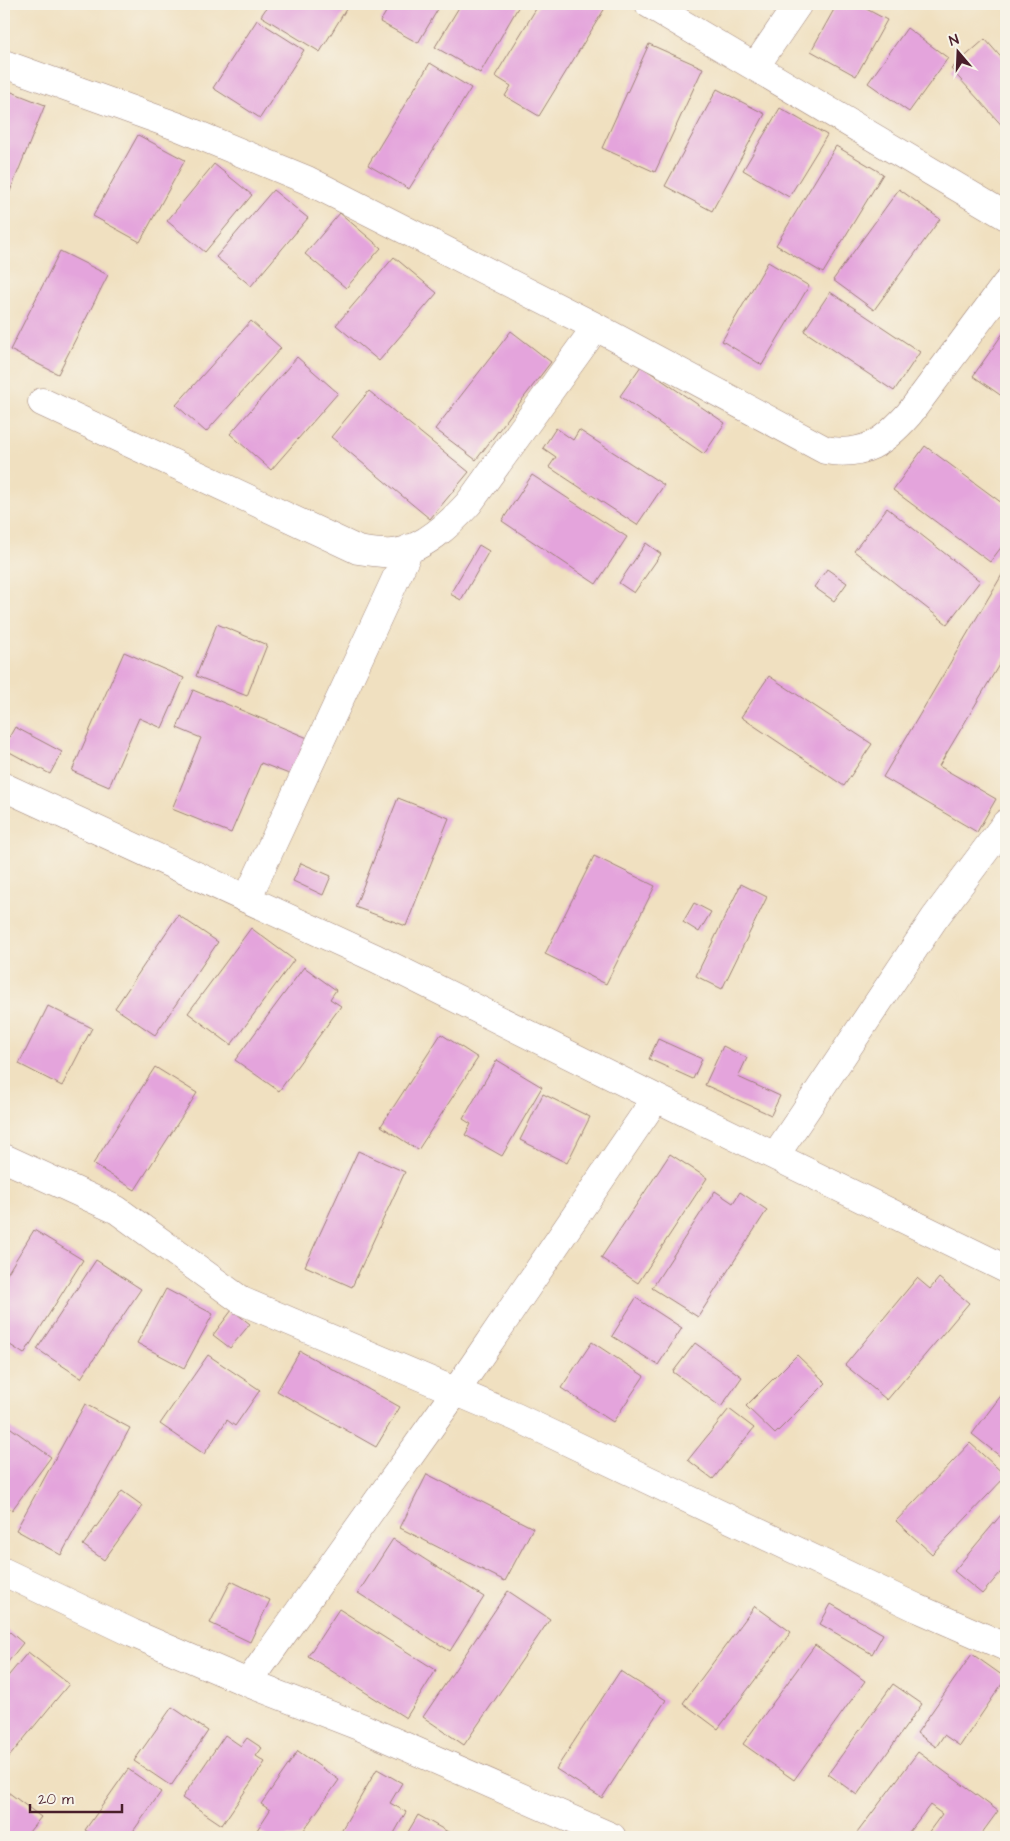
<svg xmlns="http://www.w3.org/2000/svg" width="1010" height="1841" font-family="'Architects Daughter',sans-serif">
  <style>
    .building { fill: #e4a4dc }
    .lines { fill: none; stroke-linecap: round; stroke-linejoin: round }
    .street-casing { stroke: #9d8076; stroke-width: 29 }
    .street { stroke: #fff; stroke-width: 28 }
  </style>
  <rect width="100%" height="100%" fill="#f7f3e8"/>
  <filter id="ink" filterUnits="userSpaceOnUse"><feTurbulence type="fractalNoise" baseFrequency=".02" numOctaves="2"/><feDisplacementMap in="SourceGraphic" scale="10" xChannelSelector="R" yChannelSelector="G"/><feConvolveMatrix kernelMatrix="1 2 1 2 8 2 1 2 1" color-interpolation-filters="sRGB"/></filter>
  <filter id="wash" filterUnits="userSpaceOnUse"><feTurbulence type="fractalNoise" baseFrequency=".0096" numOctaves="4" result="noise"/><feDisplacementMap in="SourceGraphic" scale="20" xChannelSelector="R" yChannelSelector="G"/><feGaussianBlur stdDeviation="1.12" result="paint"/><feColorMatrix in="noise" values="0 0 0 0 0 0 0 0 0 0 0 0 0 0 0 0 0 1.4 0 .05"/><feComposite in="paint" operator="in"/></filter>
  <g filter="url(#wash)">
    <rect width="100%" height="100%" fill="#f0e0c0"/>
    <g id="blocks">
      <path class="building" d="M269 4H345L348 6 320 52 261 16Z
        M391 4H441L418 43 380 22Z
        M461 4H520L480 73 435 47Z
        M539 4H598L605 8 539 116 505 96 511 86 495 76Z
        M837 4H857L887 20 856 76 811 51Z
        M257 20 304 50 260 118 213 88Z
        M907 28 948 58 909 112 868 83Z
        M985 39 1006 63V130L951 69Z
        M649 44 703 68 655 172 602 148Z
        M430 63 471 88 409 189 368 165Z
        M4 89 45 105 4 206Z
        M717 89 765 114 712 211 665 186Z
        M780 108 827 135 789 197 743 170Z
        M138 135 185 160 140 242 93 216Z
        M836 146 883 174 823 273 776 245Z
        M214 164 252 195 205 252 167 221Z
        M899 189 940 219 874 310 833 280Z
        M273 190 308 218 251 286 216 257Z
        M340 213 381 248 346 288 305 254Z
        M60 251 108 275 58 374 10 350Z
        M394 257 437 293 379 361 336 325Z
        M768 262 809 286 762 365 722 341Z
        M830 292 920 352 894 391 804 331Z
        M251 321 281 348 206 432 176 405Z
        M1006 329V399L973 376Z
        M511 331 551 362 476 460 435 429Z
        M297 357 338 393 271 470 230 434Z
        M641 366 725 423 704 454 620 396Z
        M369 391 469 472 430 519 331 437Z
        M556 428 573 440 579 430 664 485 637 525 549 467 556 457 543 448Z
        M925 446 1006 506V541L990 562 893 490Z
        M532 475 627 537 596 584 502 521Z
        M887 508 980 581 947 624 854 551Z
        M646 543 661 554 634 593 619 583Z
        M479 545 489 551 461 600 450 594Z
        M1006 568V653L939 766 996 799 977 832 883 777Z
        M827 569 847 583 834 601 814 587Z
        M217 624 267 645 247 696 196 676Z
        M124 652 184 678 162 728 139 718 109 787 72 771Z
        M769 676 872 744 844 786 741 717Z
        M193 690 310 739 294 776 261 763 231 833 172 809 201 738 177 728Z
        M15 727 62 752 50 774 4 749V746Z
        M398 798 449 818 406 926 355 907Z
        M594 856 655 886 606 984 545 954Z
        M301 863 331 876 323 895 293 881Z
        M741 884 767 897 722 989 696 976Z
        M694 903 711 912 699 932 683 922Z
        M178 915 218 942 155 1035 115 1008Z
        M251 928 294 960 231 1045 188 1013Z
        M304 967 336 990 330 999 341 1006 279 1091 235 1060Z
        M48 1006 92 1028 62 1086 19 1064Z
        M441 1034 478 1058 418 1150 381 1126Z
        M658 1039 702 1059 693 1079 649 1059Z
        M723 1046 747 1058 738 1077 780 1096 771 1115 705 1085Z
        M497 1060 542 1087 502 1156 465 1135 471 1124 463 1119Z
        M155 1067 197 1093 135 1190 93 1164Z
        M543 1094 590 1117 567 1163 520 1140Z
        M358 1151 405 1172 352 1287 305 1266Z
        M670 1154 707 1178 638 1283 601 1258Z
        M715 1191 733 1203 740 1192 767 1210 698 1317 652 1288Z
        M34 1230 83 1260 24 1354 4 1341V1279Z
        M96 1260 141 1289 81 1378 37 1349Z
        M917 1278 930 1289 939 1278 969 1303 887 1400 845 1365Z
        M166 1289 213 1314 184 1368 137 1343Z
        M636 1298 682 1328 658 1365 612 1336Z
        M232 1310 250 1324 230 1348 213 1335Z
        M592 1342 644 1376 613 1422 561 1388Z
        M695 1343 742 1377 721 1407 673 1372Z
        M300 1351 400 1407 376 1447 277 1391Z
        M208 1355 260 1390 235 1426 227 1420 204 1454 160 1424Z
        M797 1355 826 1383 775 1434 746 1406Z
        M1006 1389V1461L972 1434Z
        M85 1404 130 1428 61 1555 16 1530Z
        M729 1409 754 1428 713 1479 688 1460Z
        M4 1423 51 1457 12 1510 4 1505Z
        M970 1443 1006 1476 932 1554 896 1521Z
        M427 1474 533 1528 505 1581 400 1528Z
        M122 1491 143 1506 104 1560 83 1545Z
        M1006 1509V1566L982 1594 954 1571Z
        M393 1539 484 1597 450 1651 358 1593Z
        M231 1581 270 1600 250 1642 210 1623Z
        M508 1591 550 1619 464 1745 423 1717Z
        M831 1604 883 1634 872 1654 820 1624Z
        M755 1606 791 1632 718 1729 683 1703Z
        M339 1609 436 1670 406 1718 308 1656Z
        M4 1627 23 1643 4 1667Z
        M815 1645 865 1681 794 1780 743 1744Z
        M28 1652 69 1684 4 1763V1681Z
        M972 1654 1006 1678 960 1746 944 1735 936 1747 917 1733Z
        M620 1671 666 1700 602 1798 556 1769Z
        M893 1684 922 1704 857 1795 828 1774Z
        M172 1707 208 1731 171 1786 134 1761Z
        M225 1735 241 1746 247 1738 262 1748 256 1756 265 1762 222 1825 182 1798Z
        M298 1751 339 1780 299 1837H268L257 1830 270 1810 261 1804Z
        M918 1752 998 1811 979 1837H925L942 1814 930 1805 905 1837H854Z
        M128 1769 161 1792 129 1837H96L85 1830Z
        M377 1769 402 1783 390 1803 406 1812 392 1837H340L338 1836Z
        M4 1789 41 1817 25 1837H4Z
        M418 1815 457 1837H405Z"/>
    </g>
  </g>
  <g filter="url(#ink)">
    <use href="#blocks" fill-opacity="0" stroke="#9d8076" stroke-width="1"/>
    <g class="lines">
      <defs>
        <path id="street" d="M649 4 1006 216
          M4 64 179 127 307 180 596 327 825 450C864 457 884 442 909 414L1006 284
          M755 67 798 4
          M42 402 358 550C370 552 381 554 393 553 423 550 450 524 469 503L596 327
          M4 787 375 958 656 1098 1006 1269
          M247 899 410 548
          M775 1156 934 919 1006 823
          M4 1158 117 1210 242 1301 516 1417 917 1608 1006 1647
          M4 1572 132 1633 248 1683 361 1727 612 1837
          M248 1683 456 1391 656 1098"/>
      </defs>
      <use href="#street" class="street-casing"/>
      <use href="#street" class="street"/>
    </g>
  </g>
  <rect width="1010" height="1841" fill="none" stroke="#f7f3e8" stroke-width="20"/>
  <g transform="translate(958 52) rotate(341)" stroke="#f7f3e8" stroke-width="4" paint-order="stroke">
  <path d="M0-4L9 19L0 12L-9 19Z" fill="#4a1f2b"/>
  <text y="-8" font-size="14" font-weight="bold" text-anchor="middle" fill="#4a1f2b">N</text>
  </g>
  <path d="M30 1804v8h92v-8" fill="none" stroke="#4a1f2b" stroke-width="2.5"/>
  <text x="38" y="1804" font-size="15" fill="#4a1f2b" stroke="#f7f3e8" stroke-width="4" paint-order="stroke">20 m</text>
</svg>
